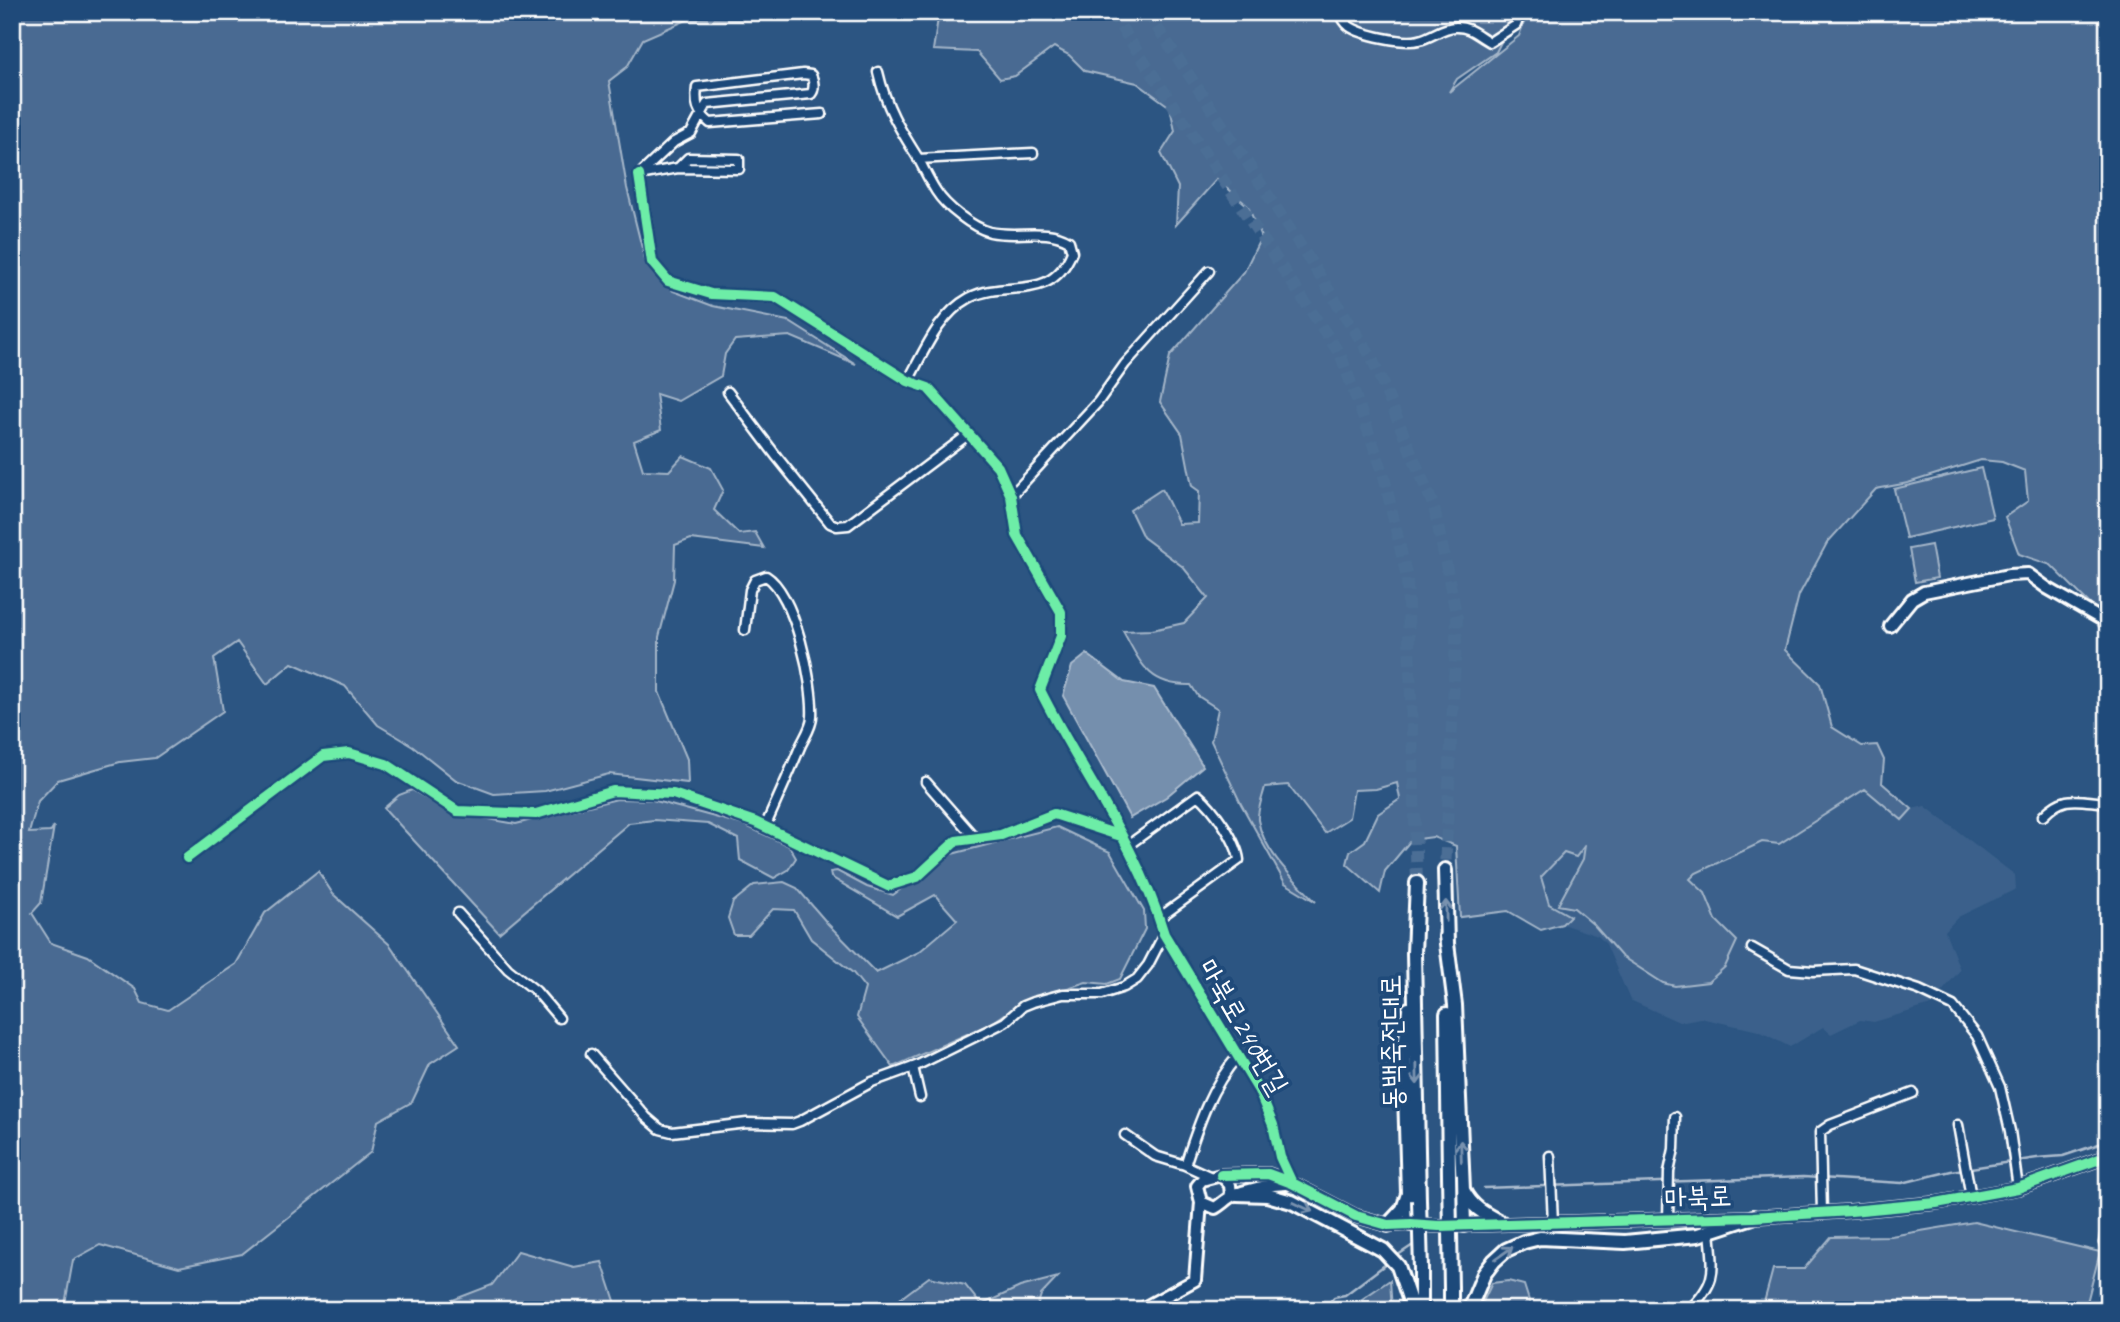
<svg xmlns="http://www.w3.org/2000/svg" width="2120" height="1322" font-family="Caveat,'Poor Story',sans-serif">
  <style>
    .built { fill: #3b618b }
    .green { fill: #486b92; stroke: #a4b5c8; stroke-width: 2 }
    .water { fill: #748fad; stroke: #acbcce; stroke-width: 2 }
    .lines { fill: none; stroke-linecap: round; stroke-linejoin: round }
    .stream { stroke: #acbcce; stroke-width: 2.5 }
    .secondary-tunnel { stroke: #4c6e95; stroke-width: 12; stroke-dasharray: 12 6; stroke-linecap: butt }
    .minor-casing { stroke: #fff; stroke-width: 13 }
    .tertiary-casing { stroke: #fff; stroke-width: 16 }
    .secondary-casing { stroke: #fff; stroke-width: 18 }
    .minor { stroke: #1f4a7a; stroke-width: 8 }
    .tertiary { stroke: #1f4a7a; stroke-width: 10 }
    .secondary { stroke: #1f4a7a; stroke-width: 12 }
    .secondary-bridge-casing { stroke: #fff; stroke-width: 18; stroke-linecap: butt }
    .secondary-bridge { stroke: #1f4a7a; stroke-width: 12 }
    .cycleway-casing { stroke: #1f4a7a; stroke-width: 15 }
    .cycleway { stroke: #6deda7; stroke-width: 10 }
    .oneway { stroke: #7992af }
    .labels { text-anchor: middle; stroke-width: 7; stroke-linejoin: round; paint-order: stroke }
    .street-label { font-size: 28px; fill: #fff; stroke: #1f4a7a }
  </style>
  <rect width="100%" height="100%" fill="#2c5582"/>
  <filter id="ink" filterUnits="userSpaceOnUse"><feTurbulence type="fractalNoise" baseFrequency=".0143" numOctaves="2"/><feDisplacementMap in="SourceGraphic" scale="14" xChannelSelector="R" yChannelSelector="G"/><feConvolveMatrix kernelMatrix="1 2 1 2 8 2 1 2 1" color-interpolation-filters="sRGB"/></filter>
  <g filter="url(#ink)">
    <path class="built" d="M1866 789 1901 820 1912 809 1925 806 2015 875 2016 889 1958 917 1945 931 1960 970 1931 1005 1874 1022 1860 1020 1831 1034 1823 1027 1790 1047 1759 1031 1700 1018 1679 1022 1630 1000 1606 944 1598 936 1562 924 1570 916 1549 904 1541 878 1565 853 1601 825 1690 879 1696 873 1762 842 1779 844Z"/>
    <path class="green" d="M12 12H770L740 20 689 19 643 39 627 67 609 81 627 188 645 260 673 291 713 306 788 321 856 364 790 336 735 340 725 354 721 376 678 401 656 394 661 430 634 441 643 470 669 471 683 456 711 468 723 490 714 510 739 534 755 532 764 548 691 539 675 545 674 580 659 637V692L687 759 688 783 609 774 545 791 494 794 456 780 413 746 378 725 345 686 292 663 267 684 237 642 214 658 223 711 155 758 120 762 58 780 38 801 29 833 50 832 54 826 41 903 32 913 51 943 88 956 135 989 142 1003 168 1010 236 964 265 913 318 871 333 894 390 945 459 1045 430 1064 412 1102 378 1121 371 1152 242 1254 179 1267 100 1245 73 1260 64 1310H12Z
      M939 12H1516L1496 52 1457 79 1449 92 1519 36 1528 12H2093L2108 26V605L2096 610 2051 565 2019 554 2005 517 2028 501 2025 471 2002 462 1981 460 1908 483 1876 489 1827 543 1799 595 1785 650 1820 684 1832 727 1862 746 1877 745 1884 760 1882 783 1912 809 1902 820 1865 789 1779 844 1762 842 1696 873 1690 879 1705 893 1716 920 1737 941 1725 967 1708 982 1675 986 1663 983 1621 956 1594 925 1574 908 1558 905 1583 859 1585 845 1576 857 1564 853 1541 877 1549 904 1570 916 1562 924 1541 930 1508 911 1460 917 1456 846 1433 837 1411 840 1385 871 1380 893 1347 864 1350 852 1365 841 1378 814 1400 799 1397 783 1376 789 1354 790 1349 818 1325 833 1288 785 1265 787C1263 796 1257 810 1258 820 1263 851 1295 880 1316 902L1285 883 1241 804 1211 741 1218 709 1198 696 1191 685C1149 686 1141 664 1123 631L1152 630 1184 623 1208 598 1183 567 1143 537 1130 510 1162 489 1179 524 1198 523 1199 491 1192 486 1182 434 1160 402 1170 356 1244 272 1261 237 1248 206 1217 179 1176 225 1178 187 1161 153 1175 131 1170 107 1137 83 1085 71 1069 55 1054 47 1015 76 1000 79 977 52 933 50Z
      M1981 468 1993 518 1906 538 1894 489Z
      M1931 545 1937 578 1915 582 1909 549Z
      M412 790 439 806 472 816 516 824 617 799 652 800 744 825 789 846 796 858 788 870 774 878 740 860 738 839 708 824 654 820 629 823 499 933 384 808 399 795Z
      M1057 827 1110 852 1144 911 1145 929 1120 979 1107 984 1086 982 1021 1003 992 1023 893 1067 857 1017 865 988 853 973 811 939 794 910 773 909 749 935H734L728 918 733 902 754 885 784 882 797 888 828 924 876 973 919 952 957 920 935 895 897 916 831 877 830 872 837 871 867 887 893 895 948 855Z
      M1974 1222 2100 1252 2085 1310H1762L1773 1269H1804L1831 1237 1891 1236Z
      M518 1251 574 1267 602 1262 618 1310H379L380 1307 432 1308 492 1285Z
      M929 1277 965 1285 981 1305 1020 1287 1058 1277 1041 1295 1036 1310H885Z
      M1390 1280 1392 1310H1346Z
      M1508 1281 1524 1285 1532 1310H1479L1492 1283Z"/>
    <path class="water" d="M1087 654 1124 682 1154 688 1203 766 1166 797 1130 818 1063 696 1072 666Z"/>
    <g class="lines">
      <path class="stream" d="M1484 1188 1803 1177 1902 1183 1951 1171 2037 1158 2063 1156 2108 1141
        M1395 1257 1416 1243
        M1323 1310 1334 1297 1345 1295 1390 1261"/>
      <path class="secondary-tunnel" d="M1111 12 1341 356 1383 472 1407 578 1417 883
        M1147 12 1243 156 1371 356 1434 507 1457 618 1445 870"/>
      <defs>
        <path id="minor" d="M1340 12C1342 18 1344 22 1349 26 1361 35 1405 44 1419 40 1432 37 1443 27 1455 27 1470 26 1478 36 1490 42L1516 25 1521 12
          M878 72C886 107 899 128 918 158 924 169 929 180 936 191 946 207 972 227 990 232 1017 238 1045 227 1069 241L1072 252C1050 305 1007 278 969 298 938 315 924 352 908 381
          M918 159 1033 153
          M678 168 688 158 739 159V169L678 168 639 175 674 142 691 133 707 104 811 94C815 89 814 81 811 75L803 74 697 87C695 104 697 112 710 123L822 114
          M639 175 652 262 668 281 711 294 775 297 908 381 928 388 998 467 1011 496 1017 535 1061 612V636L1040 690C1080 771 1138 846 1164 934L1259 1091 1273 1125 1280 1157 1292 1183
          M728 392 777 457 830 523 837 526 848 525 969 434
          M1011 496 1098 402 1125 364 1209 271
          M745 630 750 590 755 580 766 576C795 594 814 684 812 717 812 727 804 738 800 747 789 774 777 800 765 827
          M926 782 976 839
          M2043 816C2065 793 2078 801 2108 803
          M1127 846 1198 795C1213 807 1237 841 1239 860L1159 918
          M187 858 323 756 349 753 386 764 457 811 536 814 613 791 673 794 755 822 888 886 917 877 956 841 1001 835 1054 814 1121 836
          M458 913 508 969 536 991 559 1018
          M1752 948 1789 969 1813 971 1854 969 1919 990 1953 1006 1977 1036 2000 1087 2010 1131 2018 1188
          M591 1054 646 1117 660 1129 672 1132 747 1123 792 1124 800 1121 872 1082 916 1066 1005 1022 1023 1006 1033 1002 1063 994H1102L1124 987 1137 979 1148 965 1164 934
          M913 1067 920 1097
          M1958 1125 1971 1197
          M1125 1135 1155 1156 1185 1165 1209 1176
          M1550 1156 1553 1223
          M1185 1165C1198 1126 1210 1088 1237 1057
          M1822 1213 1820 1132 1830 1125 1913 1093
          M1668 1220 1669 1172 1674 1149 1675 1117
          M2104 1243 2108 1218
          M1689 1310C1719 1280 1713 1270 1710 1230"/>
        <path id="tertiary" d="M1890 626 1912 599 1924 592 2009 575 2028 574 2047 588 2108 623
          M1221 1175 1268 1174 1292 1183 1356 1216 1388 1225 1411 1224 1439 1226 1753 1217 1851 1211 1936 1203 2018 1188 2108 1156
          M1231 1196 1230 1185 1221 1175 1202 1180 1197 1186 1201 1202 1215 1208C1222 1204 1227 1198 1234 1195 1251 1188 1268 1185 1286 1184
          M1140 1310 1195 1280 1201 1202"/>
        <path id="secondary" d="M1445 870 1447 944
          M1417 883 1414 953 1419 1200
          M1446 936 1455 1005 1463 1190C1472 1208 1485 1214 1502 1223
          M1447 1014 1449 1175
          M1237 1194 1267 1195 1292 1202 1383 1250 1398 1266 1413 1310
          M1463 1194 1464 1225
          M1409 1198 1411 1224
          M1388 1225 1403 1209 1408 1194 1404 1058 1409 1009
          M1421 1269V1310
          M1451 1288V1310
          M1469 1310 1484 1274 1494 1261 1506 1250 1524 1242 1540 1238 1625 1242 1698 1235 1753 1217"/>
      </defs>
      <use href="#minor" class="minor-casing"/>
      <use href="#tertiary" class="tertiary-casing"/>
      <use href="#secondary" class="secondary-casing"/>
      <use href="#minor" class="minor"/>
      <use href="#tertiary" class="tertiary"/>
      <use href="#secondary" class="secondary"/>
      <defs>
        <path id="secondary-bridge" d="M1449 1175 1451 1288
          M1419 1200 1421 1269"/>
      </defs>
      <use href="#secondary-bridge" class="secondary-bridge-casing"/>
      <use href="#secondary-bridge" class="secondary-bridge"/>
      <defs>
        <path id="cycleway" d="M639 175 652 262 668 281 711 294 775 297 908 381 928 388 998 467 1011 496 1017 535 1061 612V636L1040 690C1080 771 1138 846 1164 934L1259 1091 1273 1125 1280 1157 1292 1183
          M187 858 323 756 349 753 386 764 457 811 536 814 613 791 673 794 755 822 888 886 917 877 956 841 1001 835 1054 814 1121 836
          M1221 1175 1268 1174 1292 1183 1356 1216 1388 1225 1411 1224 1439 1226 1753 1217 1851 1211 1936 1203 2018 1188 2108 1156"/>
      </defs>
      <use href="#cycleway" class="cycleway-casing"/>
      <use href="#cycleway" class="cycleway"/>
    </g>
    <defs><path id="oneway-shaft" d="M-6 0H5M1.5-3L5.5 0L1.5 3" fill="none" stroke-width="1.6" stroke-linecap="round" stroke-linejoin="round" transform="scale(1.75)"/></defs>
    <g class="oneway">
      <use href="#oneway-shaft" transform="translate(1446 911) rotate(-91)"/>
      <use href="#oneway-shaft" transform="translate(1417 1074) rotate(89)"/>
      <use href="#oneway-shaft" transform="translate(1461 1151) rotate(-92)"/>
      <use href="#oneway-shaft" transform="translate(1303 1207) rotate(25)"/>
      <use href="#oneway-shaft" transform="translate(1504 1253) rotate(-35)"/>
    </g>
  </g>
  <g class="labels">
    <g class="street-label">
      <text transform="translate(1244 1026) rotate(60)" y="10">마북로240번길</text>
      <text transform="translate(1391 1042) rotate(-91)" y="10">동백죽전대로</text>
      <text transform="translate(1698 1196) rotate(-2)" y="10">마북로</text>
    </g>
  </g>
  <rect width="2120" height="1322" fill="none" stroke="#1f4a7a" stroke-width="42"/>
  <rect x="21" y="21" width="2078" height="1280" fill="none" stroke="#fff" stroke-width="2.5" filter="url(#ink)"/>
</svg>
